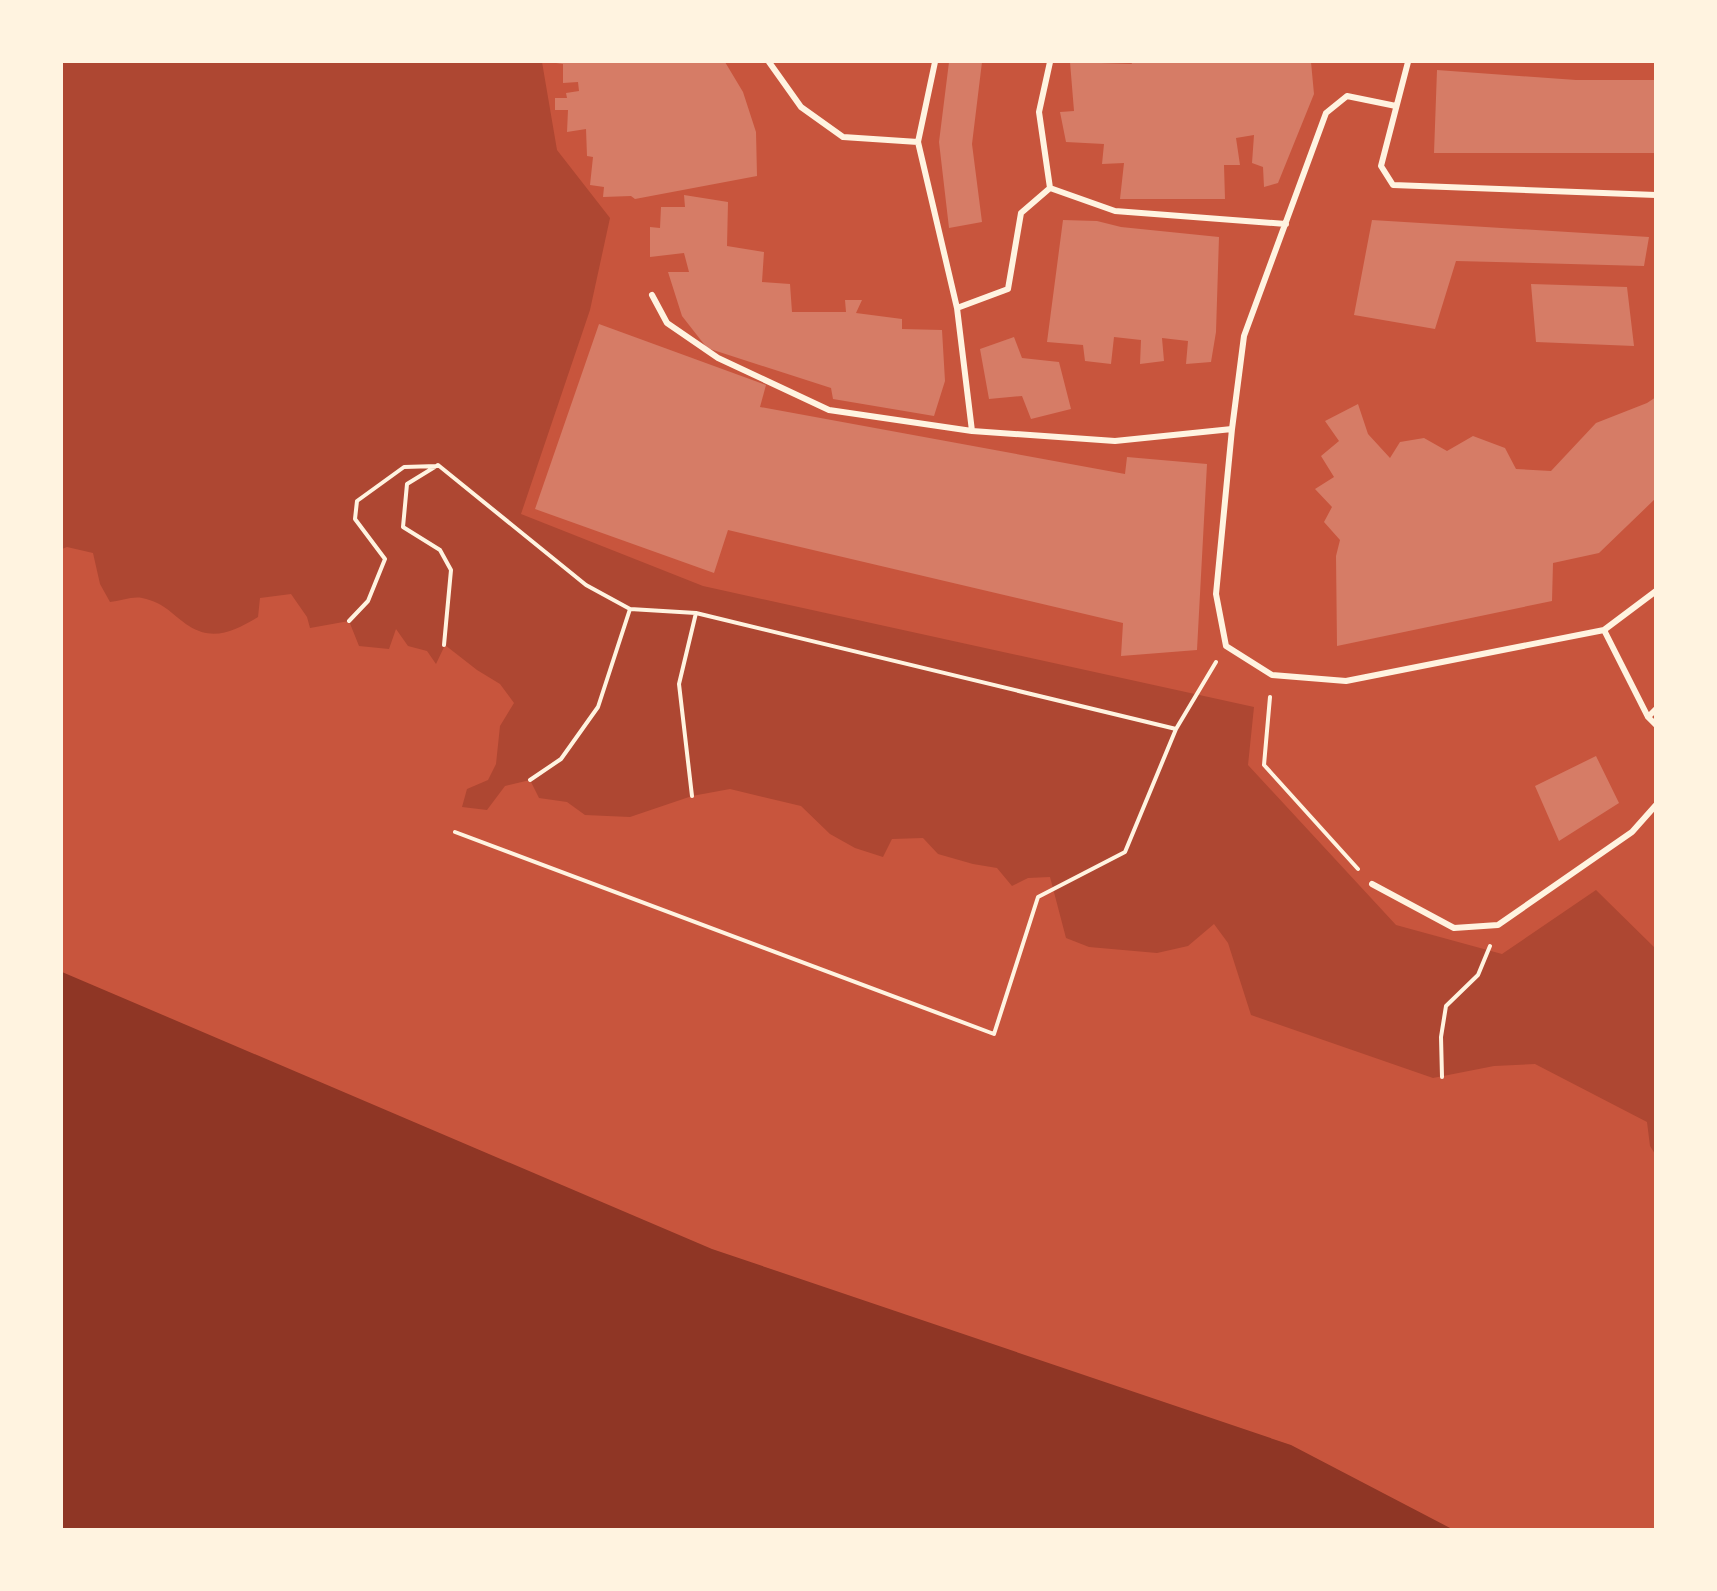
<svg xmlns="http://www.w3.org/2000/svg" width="1717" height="1591" font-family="Manrope,sans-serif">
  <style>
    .green { fill: #ae4732 }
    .water { fill: #8f3625 }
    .building { fill: #d67c66 }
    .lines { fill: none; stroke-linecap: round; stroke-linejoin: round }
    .path { stroke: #fff3e0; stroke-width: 4 }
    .minor { stroke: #fff3e0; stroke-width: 6 }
  </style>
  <rect width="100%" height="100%" fill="#c8553d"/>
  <path class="green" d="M62 62H542L557 150 610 218 590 310 521 514 703 586 1254 707 1248 765 1396 925 1502 954 1596 890 1655 948V1154L1650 1146 1647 1122 1535 1064 1494 1066 1433 1078 1251 1015 1228 943 1214 924 1188 946 1157 953 1089 947 1066 938 1050 877 1028 878 1012 886 997 868 973 864 938 854 923 838 892 839 883 857 855 848 830 834 801 806 730 789 692 796 630 817 585 815 567 802 539 798 530 780 505 786 487 810 462 807 467 789 488 780 496 764 500 726 514 703 500 684 477 670 445 645 436 664 427 651 408 646 396 629 389 649 359 646 349 621 310 628 307 617 291 594 260 598 258 617C236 630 214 642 189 626 172 615 166 603 142 598 133 596 120 601 110 602L100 584 93 553 67 547 62 549Z"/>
  <path class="water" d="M62 972 712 1249 1291 1445 1452 1529H62Z"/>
  <path class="building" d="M556 62H725L743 92 756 132 757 176 635 199 631 196 603 197 604 187 590 185 593 157 587 156 586 129 567 132 568 110H555V98H567L566 93 579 91 578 82 563 83V64L556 63Z
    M949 62H982L972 144 982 222 949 228 939 142Z
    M1070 62 1132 64 1131 62H1311L1314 94 1278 183 1264 187 1263 167 1252 163 1254 135 1236 138 1240 165H1224L1225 199H1120L1124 163 1102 164 1104 144 1066 142 1060 112 1074 111Z
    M1437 70 1576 80H1656V153H1434Z
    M684 195 728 202 727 246 764 252 762 282 790 284 792 312H846L845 300H862L856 313 902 319V329L942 330 945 381 934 416 833 399 831 388 707 348 682 316 668 272H689L684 253 650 257V227L660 228 661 207H685Z
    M1063 220 1097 221 1121 227 1219 237 1216 332 1211 362 1186 364 1188 341 1162 338 1164 361 1140 364 1141 340 1114 337 1111 364 1085 361 1083 345 1047 342Z
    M1372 220 1649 237 1644 266 1456 261 1435 329 1354 315Z
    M1531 284 1627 287 1634 346 1536 342Z
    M599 324 766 385 760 407 1125 474 1127 457 1207 464 1197 650 1121 656 1123 623 728 530 714 573 535 509Z
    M1014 337 1022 358 1059 362 1071 409 1031 419 1022 396 989 399 980 349Z
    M1656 397V498L1599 553 1553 563 1552 601 1337 646 1336 556 1340 540 1324 522 1332 507 1315 489 1334 477 1321 456 1339 441 1325 421 1358 404 1368 434 1390 458 1400 442 1424 438 1447 451 1473 436 1505 448 1516 469 1551 471 1596 423 1647 403Z
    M1596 756 1619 803 1559 841 1535 786Z"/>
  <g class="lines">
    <path class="path" d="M349 621 368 601 385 559 355 519 357 501 404 467 437 466
      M444 645 451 570 440 550 403 527 407 484 438 465 586 585 630 609 696 613 1176 729 1216 662
      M1270 697 1264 765 1358 869
      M530 780 561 759 598 707 630 609
      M692 796 679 684 696 613
      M455 832 994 1034 1038 897 1125 852 1176 729
      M1442 1077 1441 1037 1446 1006 1478 975 1490 946"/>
    <path class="minor" d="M769 62 801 107 843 137 918 142
      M935 62 918 142 957 308 972 431
      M1050 62 1039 112 1050 188 1115 211 1286 224
      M1408 62 1381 166 1393 185 1656 195
      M1396 106 1347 96 1326 113 1244 336 1232 429 1216 594 1226 646 1272 675 1346 681 1604 630 1656 591
      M652 295 667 323 718 358 829 410 972 431 1115 441 1232 429
      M957 308 1008 289 1021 213 1050 188
      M1604 630 1648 717 1656 725
      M1648 717 1656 709
      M1372 884 1454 928 1498 925 1632 832 1656 805"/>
  </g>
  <rect width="1717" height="1591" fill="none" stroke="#fff3e0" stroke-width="126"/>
</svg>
